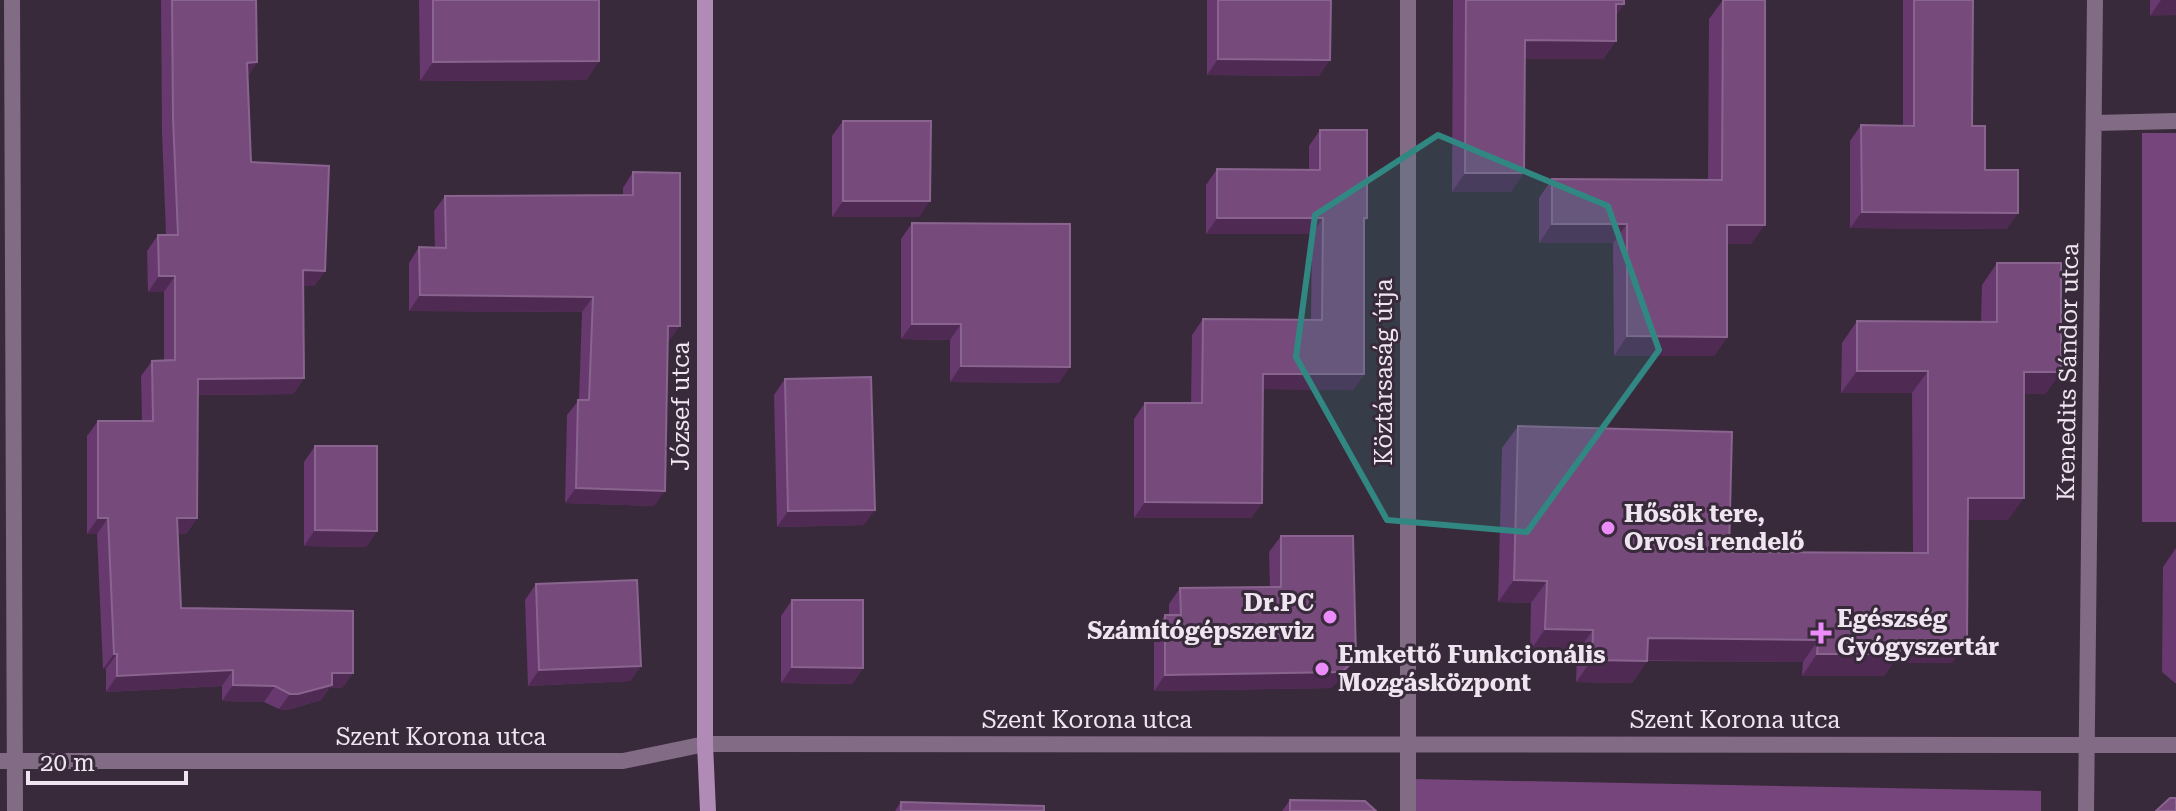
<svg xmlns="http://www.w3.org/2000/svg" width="2176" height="811" font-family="'Roboto Serif',serif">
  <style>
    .green { fill: #75457c }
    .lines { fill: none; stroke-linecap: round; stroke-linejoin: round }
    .street { stroke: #826b85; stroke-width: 16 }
    .secondary { stroke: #b08bb5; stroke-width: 16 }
    .wall { fill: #67396e }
    .shaded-wall { fill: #4f2b54 }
    .building { fill: #764b7c; stroke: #89648e; stroke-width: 2 }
    .marked { fill: #318782; fill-opacity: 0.2; stroke: #318782; stroke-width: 6; stroke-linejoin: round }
    .poi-dot { fill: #ec8cfa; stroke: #392a3b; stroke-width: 3 }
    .labels { text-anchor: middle; stroke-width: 6; stroke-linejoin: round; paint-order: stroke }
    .street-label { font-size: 24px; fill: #efe5f0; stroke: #392a3b }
    .poi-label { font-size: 24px; font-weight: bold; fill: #efe5f0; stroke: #392a3b; text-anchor: start }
  </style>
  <rect width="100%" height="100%" fill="#392a3b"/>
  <path class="green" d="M2142 133H2176V522H2142Z
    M1413 779 2041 791V811H1413Z"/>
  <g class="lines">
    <path class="street" d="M12 0 15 811
      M1408 0V811
      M2095 123 2176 121
      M0 761H623L705 744 2176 745
      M2086 811 2095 0"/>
    <path class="secondary" d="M705 0V744L708 811"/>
  </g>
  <path class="wall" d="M161 0H256L257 62 248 76 251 162 325 271 314 286H303L304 378 293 394 198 395 197 518 186 534H177L181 608 353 673 342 688H329L321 700 287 710 279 709 264 702 222 701V686L106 692V669H103L97 534H87V436L98 421H142L141 376 152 361 164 360V292H148L147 251 158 235H166L162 133Z
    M419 0H599V61L586 80 420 81Z
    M1207 0H1331L1319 76 1207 75Z
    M1453 0H1624V4L1616 15V41L1603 59H1525L1511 192H1452Z
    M1723 0 1751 244H1727V337L1714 356H1614L1613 243H1539V198L1552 179 1708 180 1709 19Z
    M1903 0H1973L1972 126 1985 170 2007 229 1850 228V141L1861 125 1903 126Z
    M2150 0H2176L2150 16Z
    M843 121 919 217H832V136Z
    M1320 130 1367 218 1364 222V374L1353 390 1263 389 1262 503 1251 518H1134V419L1145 403H1191L1192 335 1203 319 1311 320 1312 234H1206V185L1217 169 1309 170V146Z
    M633 172 669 341H668L654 506 565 503 567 415 579 400 582 312 409 311V263L419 247 435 248 434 211 445 196 623 195V188Z
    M912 223 1059 383 950 382V340L901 339V239Z
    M1997 263 2061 372 2045 394H2024L2008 520H1968L1952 663H1893L1884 676H1802L1803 662 1647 661 1632 683 1576 682 1577 652 1530 651 1531 603 1498 602 1502 448 1518 426 1729 552 1913 553 1912 393H1841L1842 343 1857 321 1981 322 1982 285Z
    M785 379 864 525 777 527 774 395Z
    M315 446 377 531 366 547 304 546V462Z
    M1281 536 1356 658 1345 674 1331 688 1154 691V631L1165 615H1169V604L1180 588 1270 587 1269 552Z
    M2176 548V683H2175L2162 672 2163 567Z
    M536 584 641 666 630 681 528 686 525 600Z
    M792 600 863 668 852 684 781 683V616Z
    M1290 800 1376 811H1282Z
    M901 802 1044 811H895Z"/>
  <path class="shaded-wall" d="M2161 0H2176V15L2150 16Z
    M1616 4H1624L1610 23Z
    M1525 40 1616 41 1603 59H1512Z
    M1218 59 1330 60 1319 76 1207 75Z
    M599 61 586 80 420 81 433 62Z
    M257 62 246 78 247 63Z
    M1465 173H1524L1511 192H1452Z
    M843 201H930L919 217H832Z
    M1862 212 2018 213 2007 229 1850 228Z
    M1217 218H1323L1312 234H1206Z
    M1552 224H1627L1613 243H1539Z
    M1727 225H1765L1751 244H1713Z
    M303 270 325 271 314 286H292Z
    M159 276H175L164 292H148Z
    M420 295 593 297 582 312 409 311Z
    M912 324H961L950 340 901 339Z
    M668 326H680L669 341H658Z
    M1627 336 1727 337 1714 356H1614Z
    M961 366 1070 367 1059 383 950 382Z
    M1857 371H1928L1912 393H1841Z
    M2024 372H2061L2045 394H2009Z
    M1263 374H1364L1353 390 1252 389Z
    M304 378 293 394 187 395 198 379Z
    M576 488 665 491 654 506 565 503Z
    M1968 498H2024L2008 520H1952Z
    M1145 502 1262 503 1251 518H1134Z
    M875 510 864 525 777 527 788 511Z
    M98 518H108L97 534H87Z
    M177 518H197L186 534H166Z
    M315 530 377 531 366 547 304 546Z
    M1514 580 1547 581 1531 603 1498 602Z
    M1545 629 1593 630 1577 652 1530 651Z
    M1648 638 1818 640 1803 662 1633 660Z
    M1899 641H1967L1952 663H1893L1884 676H1802L1817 654Z
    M114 654H117L106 669H103Z
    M1356 658 1345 674 1331 688 1154 691 1165 675Z
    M1592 660 1647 661 1632 683 1576 682Z
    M641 666 630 681 528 686 539 670Z
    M792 667 863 668 852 684 781 683Z
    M233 670 222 686 106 692 117 676Z
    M332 673H353L342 688H329L321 700 287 710 279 709 290 694Z
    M233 685 275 686 264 702 222 701Z"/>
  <path class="building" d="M172 0H256L257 62 247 63 251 162 329 166 325 271 303 270 304 378 198 379 197 518H177L181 608 353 611V673H332V685L298 694H290L275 686 233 685V670L117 676V654H114L108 518H98V421H153L152 361 175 360V276H159L158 235H178L173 118Z
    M433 0H599V61L433 62Z
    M1218 0H1331L1330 60 1218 59Z
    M1466 0H1624V4H1616V41L1525 40 1524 173H1465Z
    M1723 0H1765V225H1727V337L1627 336V224H1552V179L1722 180Z
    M1914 0H1973L1972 126H1985V170H2018V213L1862 212 1861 125 1914 126Z
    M843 121H931L930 201H843Z
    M1320 130H1367V218H1364V374H1263L1262 503 1145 502V403H1202L1203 319 1322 320 1323 218H1217V169L1320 170Z
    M633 172 680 173V326H668L665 491 576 488 578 400H589L593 297 420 295 419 247 446 248 445 196 633 195Z
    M912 223 1070 224V367L961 366V324H912Z
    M1997 263H2061V372H2024V498H1968L1967 641H1899L1900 654H1817L1818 640 1648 638 1647 661 1592 660 1593 630 1545 629 1547 581 1514 580 1518 426 1732 432 1729 552 1928 553V371H1857V321L1997 322Z
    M871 377 875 510 788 511 785 379Z
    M315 446H377V531L315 530Z
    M1281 536H1353L1356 658 1342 672 1165 675V615H1181L1180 588 1281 587Z
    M637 580 641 666 539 670 536 584Z
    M792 600H863V668L792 667Z
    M2170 798H2176V811H2156Z
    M1290 800 1365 801 1376 811H1290Z
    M901 802 1044 806V811H901Z"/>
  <path class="marked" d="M1438 135 1608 206 1659 350 1527 532 1387 520 1296 357 1315 215Z"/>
  <g class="poi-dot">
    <circle cx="1608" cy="528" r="8"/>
    <circle cx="1330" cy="617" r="8"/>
    <path d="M1817 621h8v8h8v8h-8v8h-8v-8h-8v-8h8z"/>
    <circle cx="1322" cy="669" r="8"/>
  </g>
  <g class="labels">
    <g class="street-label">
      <text transform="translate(1384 372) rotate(-90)" y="8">Köztársaság útja</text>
      <text transform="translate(2068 372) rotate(-89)" y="8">Krenedits Sándor utca</text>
      <text transform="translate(681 406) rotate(-90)" y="8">József utca</text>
      <text x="1087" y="728">Szent Korona utca</text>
      <text x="1735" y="728">Szent Korona utca</text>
      <text x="441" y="745">Szent Korona utca</text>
    </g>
    <g class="poi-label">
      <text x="1624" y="522">Hősök tere,<tspan x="1624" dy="28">Orvosi rendelő</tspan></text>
      <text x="1314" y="611" text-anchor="end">Dr.PC<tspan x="1314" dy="28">Számítógépszerviz</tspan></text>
      <text x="1837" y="627">Egészség<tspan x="1837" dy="28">Gyógyszertár</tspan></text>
      <text x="1338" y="663">Emkettő Funkcionális<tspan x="1338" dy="28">Mozgásközpont</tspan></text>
    </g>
  </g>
  <path d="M28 771v12h158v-12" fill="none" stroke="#efe5f0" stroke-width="4"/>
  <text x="40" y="771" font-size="24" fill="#efe5f0" stroke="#392a3b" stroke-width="6" paint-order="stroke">20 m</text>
</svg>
